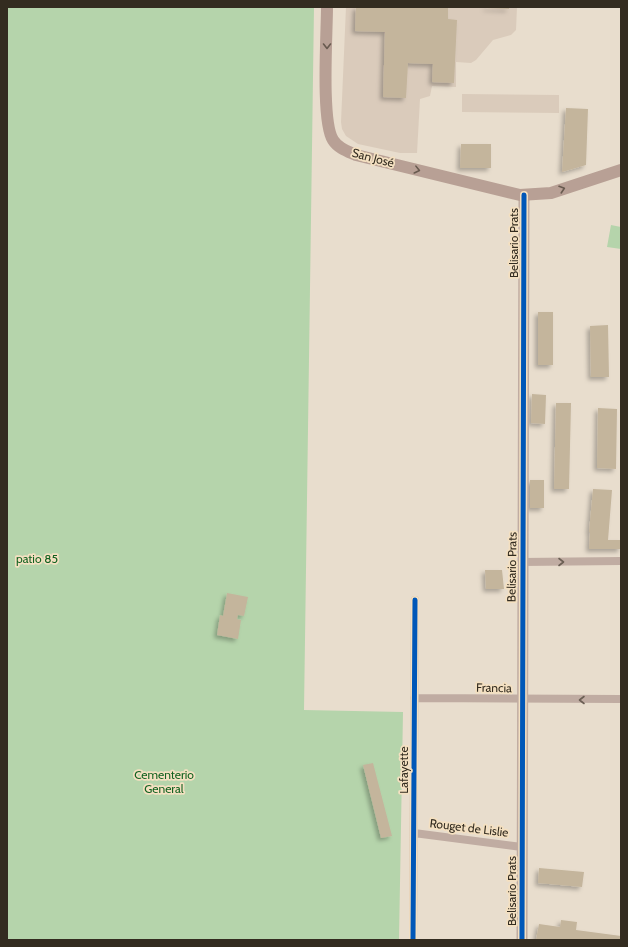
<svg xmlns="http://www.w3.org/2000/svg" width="628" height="947" font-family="Cabin,sans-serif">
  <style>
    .medical { fill: #dacbbb }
    .green { fill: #b5d4ab }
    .building { fill: #c4b59c; filter: url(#shadow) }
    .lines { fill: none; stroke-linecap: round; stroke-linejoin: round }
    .minor { stroke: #c0aca2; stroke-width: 8 }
    .tertiary { stroke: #c0aca2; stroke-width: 11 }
    .secondary { stroke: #b8a095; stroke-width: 12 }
    .cycleway-casing { stroke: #f4e0c1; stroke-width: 8 }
    .cycleway { stroke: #0057b8; stroke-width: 5 }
    .oneway { stroke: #685a4f }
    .oneway2 { stroke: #6b5f54 }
    .labels { text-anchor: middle; stroke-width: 3.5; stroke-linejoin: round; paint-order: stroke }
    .street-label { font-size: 12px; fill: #332c20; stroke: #f4e0c1 }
    .park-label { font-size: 12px; fill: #126220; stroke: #f4e0c1 }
  </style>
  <defs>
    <filter id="shadow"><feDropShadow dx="-3" dy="3" stdDeviation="2" flood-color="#0004"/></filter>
  </defs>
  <rect width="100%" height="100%" fill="#e8ddcd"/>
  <path class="medical" d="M346 7H517L516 30 511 35 493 40 476 60 471 63 456 62V87L432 86 430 96 420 99 417 153H400L358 144 346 136 342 129 341 122Z
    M462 94 559 95V113L462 112Z"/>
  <path class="green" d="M7 7H314L304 710 403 712 399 940H7Z
    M611 225 621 227V249L607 247Z"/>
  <path class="building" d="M356 7H448V19L457 20 454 83 432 82 433 64 408 63 406 98 383 97 385 32 355 31Z
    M486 7H509V9L486 8Z
    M566 108 588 109 586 165 562 172Z
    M461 144H491V168H460Z
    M538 312H553V365H538Z
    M608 325 609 377H591L590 326Z
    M532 394 546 395 545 424 531 423Z
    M556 403H571L569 489H554Z
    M598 408 617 409 616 469 597 468Z
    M530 480H544V508H530Z
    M593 489 612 490 608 540H621V549H589L590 532H589Z
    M485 570H502L504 589H486Z
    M227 593 248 597 244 616 238 615 237 619 241 620 238 639 217 635 220 615 223 616Z
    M373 763 392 836 381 838 363 765Z
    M539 868 584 872 582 887 538 883Z
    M561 920 577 922 576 930 621 936V940H536L539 924 560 927Z"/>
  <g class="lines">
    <path class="minor" d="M522 562 621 561
      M414 698 621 699
      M414 833 522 847
      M413 940 415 600"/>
    <path class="tertiary" d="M522 940 524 195"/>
    <path class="secondary" d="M327 7C327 34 321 121 333 140 338 148 347 151 356 155L520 195 551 193 621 170"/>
    <defs>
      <path id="cycleway" d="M413 940 415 600
        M522 940 524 195"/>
    </defs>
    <use href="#cycleway" class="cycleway-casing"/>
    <use href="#cycleway" class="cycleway"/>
  </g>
  <defs><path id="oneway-chevron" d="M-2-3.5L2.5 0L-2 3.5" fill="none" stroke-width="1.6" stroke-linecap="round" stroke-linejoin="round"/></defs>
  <g class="oneway">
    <use href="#oneway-chevron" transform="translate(327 46) rotate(90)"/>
    <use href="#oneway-chevron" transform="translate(417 170) rotate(14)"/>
    <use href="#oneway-chevron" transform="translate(562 189) rotate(-18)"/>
  </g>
  <g class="oneway2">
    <use href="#oneway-chevron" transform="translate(561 562)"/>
    <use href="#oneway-chevron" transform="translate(582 700) rotate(180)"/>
  </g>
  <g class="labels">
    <g class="street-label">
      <text transform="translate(373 158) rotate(15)" y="4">San José</text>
      <text transform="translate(514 243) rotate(-90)" y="4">Belisario Prats</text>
      <text transform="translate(512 567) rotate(-89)" y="4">Belisario Prats</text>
      <text transform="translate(494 688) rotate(1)" y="4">Francia</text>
      <text transform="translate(404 770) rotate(-90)" y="4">Lafayette</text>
      <text transform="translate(469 828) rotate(7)" y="4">Rouget de Lislie</text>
      <text transform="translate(512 891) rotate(-90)" y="4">Belisario Prats</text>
    </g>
    <g class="park-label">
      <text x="37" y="563">patio 85</text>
      <text x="164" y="779">Cementerio<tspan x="164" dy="14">General</tspan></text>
    </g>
  </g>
  <rect width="628" height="947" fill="none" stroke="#332c20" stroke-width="16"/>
</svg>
